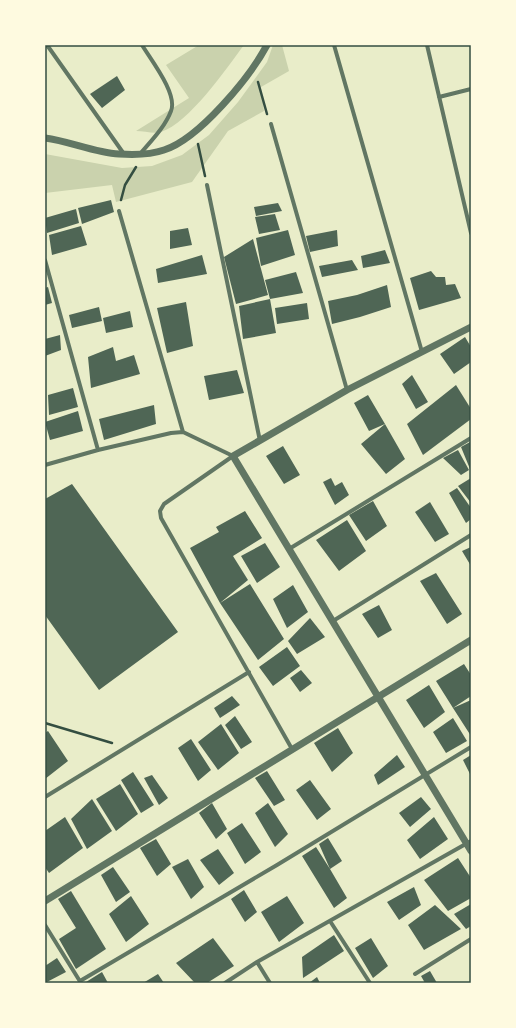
<svg xmlns="http://www.w3.org/2000/svg" width="516" height="1028" font-family="'DejaVu Sans',sans-serif">
  <style>
    .green { fill: #cad2ad }
    .building { fill: #4f6655 }
    .lines { fill: none; stroke-linecap: round; stroke-linejoin: round }
    .path { stroke: #344e41; stroke-width: 2.5 }
    .minor { stroke: #617663; stroke-width: 4 }
    .tertiary { stroke: #617663; stroke-width: 7 }
    .neatline { fill: none; stroke: #344e41; stroke-width: 1.5 }
  </style>
  <rect width="100%" height="100%" fill="#e9edc9"/>
  <path class="green" d="M199 45H244C226 69 189 123 161 132 154 134 144 131 136 131L189 98 166 65Z
    M273 45H282L289 71 261 87 264 111 228 131 192 182 116 202 112 185 45 193V154L122 168 152 166 182 155 209 135 238 102 267 62Z"/>
  <path class="building" d="M117 76 125 90 102 108 90 94Z
    M111 200 114 212 82 224 78 208Z
    M278 203 282 211 256 216 254 207Z
    M76 209 79 223 47 233 45 218Z
    M275 214 280 230 259 234 255 217Z
    M81 226 87 245 52 255 49 235Z
    M188 228 192 245 170 249V231Z
    M288 230 295 255 261 266 256 238Z
    M337 230 338 246 310 252 306 236Z
    M253 239 268 295 236 304 224 257Z
    M385 250 390 263 363 268 361 256Z
    M202 255 207 274 158 283 156 269Z
    M352 260 358 270 322 277 319 266Z
    M431 271 436 277H445L446 285 455 284 461 298 419 310 410 278Z
    M296 272 303 293 270 299 265 280Z
    M387 285 391 307 360 317 332 324 328 301 357 295Z
    M48 287 52 303 45 305V288Z
    M270 299 276 333 243 339 239 306Z
    M186 302 193 346 167 353 157 308Z
    M307 303 309 319 277 324 275 308Z
    M99 307 102 321 72 328 69 315Z
    M130 311 133 327 106 333 103 318Z
    M60 335 61 350 45 356V339Z
    M465 337 471 347V362L454 374 440 354Z
    M113 347 116 361 134 355 140 374 91 388 88 357Z
    M237 370 244 393 209 400 204 376Z
    M412 375 428 402 416 409 402 384Z
    M456 385 471 409V419L423 455 407 424Z
    M73 388 78 407 49 415 48 395Z
    M368 395 385 424 369 431 354 403Z
    M154 405 156 424 104 440 99 419Z
    M78 411 83 431 50 440 45 422Z
    M385 424 405 459 386 474 361 444Z
    M470 442 471 468 470 469 461 447Z
    M283 446 300 475 284 484 266 456Z
    M458 450 469 470 461 475 443 458Z
    M331 478 335 486 342 482 349 495 335 505 323 482Z
    M471 478V503L458 486Z
    M72 484 178 632 99 690 45 615V499Z
    M457 488 471 508V519L466 523 449 493Z
    M373 501 387 526 366 541 349 515Z
    M430 502 449 534 435 542 415 512Z
    M245 511 262 538 233 556 248 580 220 603 250 584 284 639 258 660 220 603 190 548 219 532 216 527Z
    M347 520 366 551 339 571 316 540Z
    M265 543 280 567 257 583 241 556Z
    M471 547V566L462 551Z
    M436 573 462 614 447 624 420 581Z
    M293 585 308 612 287 628 273 599Z
    M379 605 392 630 378 638 362 614Z
    M310 618 325 637 297 654 288 641Z
    M287 647 300 666 273 686 259 667Z
    M464 664 471 675V696L453 708 436 681Z
    M301 670 312 683 300 692 290 678Z
    M429 685 445 712 424 728 406 700Z
    M232 696 240 705 220 718 214 708Z
    M471 700V736L453 708Z
    M235 716 252 742 241 749 225 725Z
    M453 718 467 741 446 753 433 732Z
    M221 724 239 753 218 770 198 742Z
    M338 728 353 753 332 772 314 743Z
    M48 731 68 761 45 779V733Z
    M191 739 211 770 198 781 178 748Z
    M397 755 405 767 378 785 374 775Z
    M471 755V776L463 760Z
    M267 771 285 800 274 806 255 778Z
    M133 772 154 805 141 813 121 780Z
    M152 775 168 798 159 805 144 778Z
    M310 780 331 809 317 820 296 790Z
    M120 784 138 814 116 831 96 799Z
    M421 797 431 809 410 827 399 813Z
    M92 799 112 831 87 849 71 819Z
    M212 803 227 829 216 839 199 813Z
    M268 803 288 834 275 847 255 813Z
    M65 817 83 848 49 873 45 867V831Z
    M434 817 448 839 420 859 407 840Z
    M242 823 261 852 245 864 227 833Z
    M328 838 342 861 330 869 347 898 334 908 302 856 316 847 330 869 319 844Z
    M156 839 171 864 157 876 140 848Z
    M218 849 234 873 219 885 200 860Z
    M458 858 471 878V898L448 911 424 880Z
    M188 859 204 887 191 899 172 867Z
    M113 867 130 892 116 902 101 875Z
    M414 887 421 905 399 920 387 902Z
    M244 890 257 912 245 922 231 899Z
    M71 891 106 949 76 969 59 939 76 928 58 899Z
    M131 896 149 924 126 942 109 914Z
    M287 896 304 923 279 942 261 912Z
    M471 904V926L466 929 454 914Z
    M435 905 461 929 424 950 408 925Z
    M334 935 344 951 303 978 302 957Z
    M213 938 234 966 207 983H195L176 963Z
    M371 938 388 966 373 978 355 948Z
    M57 958 66 972 45 983V966Z
    M430 971 437 983H425L421 976Z
    M102 972 108 983H87L86 982Z
    M158 974 164 983H143Z
    M317 977 320 983H309Z"/>
  <g class="lines">
    <path class="path" d="M258 82 267 114
      M198 144 205 176
      M121 200 125 185 136 167
      M45 723 112 743"/>
    <path class="minor" d="M47 45 124 154
      M334 45 422 352
      M427 45 471 233
      M439 97 471 89
      M271 124 347 390
      M140 154C151 141 165 127 171 111 178 94 151 60 142 45
      M207 185 260 441
      M119 211 183 432
      M45 260 98 450
      M233 456 164 504 160 511 161 518 292 749
      M45 465 98 450 171 433 183 432 233 456
      M289 549 471 438
      M333 621 471 535
      M45 797 249 672
      M330 921 370 983
      M45 925 81 983
      M257 962 270 983
      M415 974 471 939
      M80 981 277 865 471 747
      M225 983 257 962 471 841"/>
    <path class="tertiary" d="M45 138C70 141 94 153 119 154 134 155 150 155 164 150 199 139 250 77 267 45
      M471 327 347 390 233 456 471 851
      M45 901 471 640"/>
  </g>
  <rect width="516" height="1028" fill="none" stroke="#fefae0" stroke-width="92"/>
  <rect x="46" y="46" width="424" height="936" class="neatline"/>
</svg>
